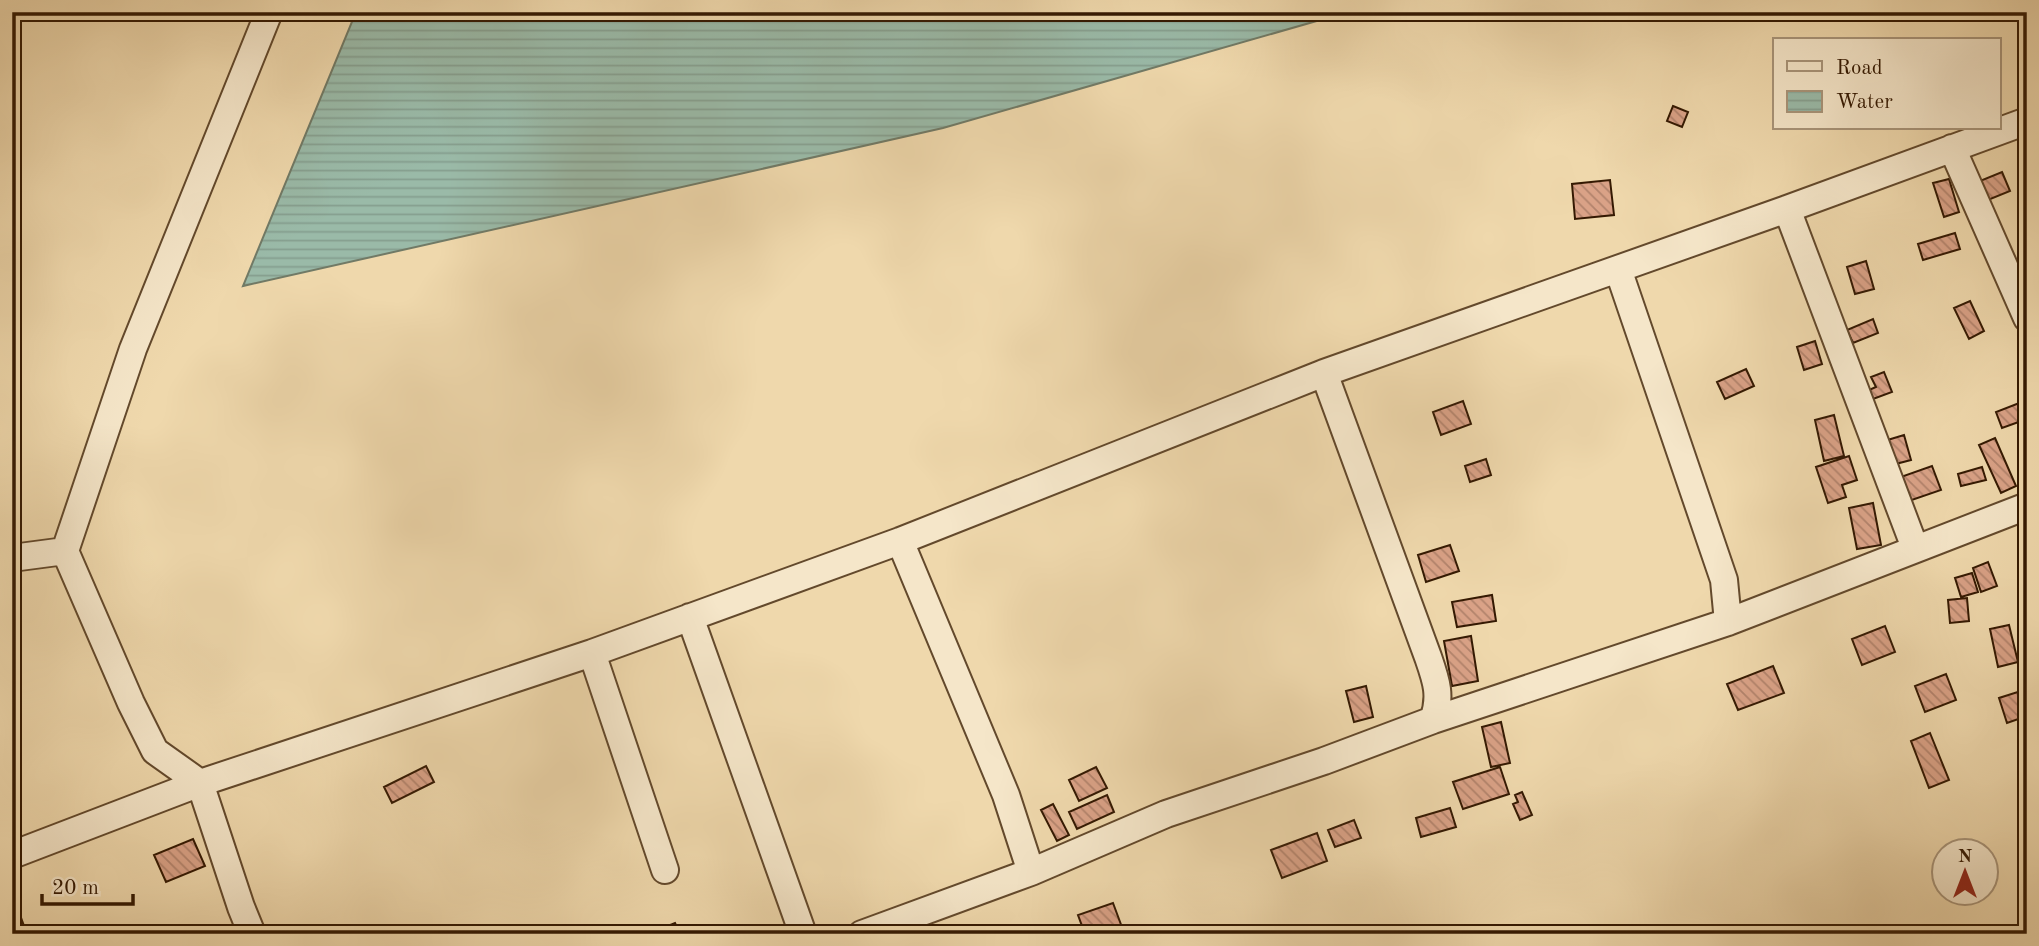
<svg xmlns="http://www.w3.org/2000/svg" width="2039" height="946" font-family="'Old Standard TT',serif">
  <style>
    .water { fill: url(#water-rules); stroke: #717a66; stroke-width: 2 }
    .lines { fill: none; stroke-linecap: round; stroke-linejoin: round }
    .stream { stroke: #717a66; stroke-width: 9 }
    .building { fill: url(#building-back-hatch); stroke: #341902; stroke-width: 2 }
    .minor-casing { stroke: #63492c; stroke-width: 30 }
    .minor { stroke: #f5e6c9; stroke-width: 26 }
  </style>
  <defs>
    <pattern id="water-rules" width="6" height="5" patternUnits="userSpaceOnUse" patternTransform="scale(1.75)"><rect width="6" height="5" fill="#9abaa8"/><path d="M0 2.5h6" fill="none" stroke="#859f8f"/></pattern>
    <pattern id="building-back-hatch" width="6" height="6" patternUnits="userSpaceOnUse" patternTransform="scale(1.75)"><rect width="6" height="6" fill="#daa287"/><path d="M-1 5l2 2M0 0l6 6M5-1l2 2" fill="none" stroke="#b2836c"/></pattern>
  </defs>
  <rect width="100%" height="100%" fill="#efd8ac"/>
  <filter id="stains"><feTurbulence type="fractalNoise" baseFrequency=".00286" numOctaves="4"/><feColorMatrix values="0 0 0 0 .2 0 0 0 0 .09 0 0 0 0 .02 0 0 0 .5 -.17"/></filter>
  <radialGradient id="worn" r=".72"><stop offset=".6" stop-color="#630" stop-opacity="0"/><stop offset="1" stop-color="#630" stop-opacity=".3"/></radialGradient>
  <path class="water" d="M356 12H1348L943 128 243 286Z"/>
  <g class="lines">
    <path class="stream" d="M2011 934 2027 928"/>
  </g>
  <path class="building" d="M1673 106 1688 112 1682 127 1667 121Z
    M2002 172 2010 191 1983 202 1975 183Z
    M1949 179 1959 212 1944 217 1933 183Z
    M1610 180 1614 215 1575 219 1572 184Z
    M1955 233 1960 249 1923 260 1918 244Z
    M1866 261 1874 289 1855 294 1847 267Z
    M1970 301 1984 331 1969 339 1954 308Z
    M1873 319 1878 333 1853 343 1847 330Z
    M1815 341 1822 364 1804 370 1797 347Z
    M1746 369 1754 386 1725 399 1717 382Z
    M1884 372 1892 392 1873 399 1869 390 1876 387 1871 377Z
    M2027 400V419L2002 428 1996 412Z
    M1463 401 1471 424 1441 435 1433 412Z
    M1834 415 1844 456 1824 461 1815 420Z
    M1904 435 1911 460 1888 466 1881 442Z
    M1995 438 2016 486 2001 493 1979 445Z
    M1849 456 1857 480 1842 485 1846 497 1828 503 1816 467Z
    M1486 459 1491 475 1470 482 1465 466Z
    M1932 466 1941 490 1903 503 1895 479Z
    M1982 467 1986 480 1961 486 1958 474Z
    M1873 503 1881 545 1857 549 1849 508Z
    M1450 545 1459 571 1426 582 1418 555Z
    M1988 562 1997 586 1981 592 1973 568Z
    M1972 573 1978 592 1961 597 1955 578Z
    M1492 595 1496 621 1457 627 1452 602Z
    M1967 598 1969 621 1950 623 1948 600Z
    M2009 625 2018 662 1998 667 1990 629Z
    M1885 626 1895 652 1862 665 1852 639Z
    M1471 636 1478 681 1452 686 1444 641Z
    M1773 666 1784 693 1738 710 1727 684Z
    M1946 674 1956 700 1925 712 1915 686Z
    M1366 686 1373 717 1354 722 1346 691Z
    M2027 689V716L2007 723 1999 698Z
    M1501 722 1510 763 1491 767 1482 727Z
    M1930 733 1949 780 1929 788 1911 741Z
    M426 766 434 782 392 803 384 787Z
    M1096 767 1107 788 1079 801 1069 780Z
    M1500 767 1509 794 1463 809 1453 782Z
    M1522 792 1532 815 1520 820 1513 804 1518 802 1515 795Z
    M1107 795 1114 812 1077 829 1069 812Z
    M1053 804 1069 835 1057 841 1041 810Z
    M1450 808 1456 827 1421 837 1416 818Z
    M1354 820 1361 838 1335 847 1328 830Z
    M1317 833 1327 861 1282 878 1271 850Z
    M193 839 205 866 166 882 154 855Z
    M12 893 24 926 12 931Z
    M1113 903 1123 930 1114 934H1085L1078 915Z
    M675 923 680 934H656L655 931Z"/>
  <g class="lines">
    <defs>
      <path id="minor" d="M1952 148 2027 318
        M1787 209 1915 548
        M1618 269 1724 580 1728 622
        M1324 373 1428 657C1436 680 1442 696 1433 720
        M65 551 133 349 269 12
        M12 558 65 551 131 703 155 751 200 783 241 907 252 934
        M690 617 803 934
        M592 653 665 870
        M12 855 200 783 592 653 900 541 1324 373 1787 209 2027 121
        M1031 872 1166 814 1324 761 1433 720 1728 622 2027 506
        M862 934 1031 872 1006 795 900 541"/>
    </defs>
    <use href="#minor" class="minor-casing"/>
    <use href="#minor" class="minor"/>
  </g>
  <rect width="2039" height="946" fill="none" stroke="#efd8ac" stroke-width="42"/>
  <rect x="14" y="14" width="2011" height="918" fill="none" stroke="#341902" stroke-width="3.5"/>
  <rect x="21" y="21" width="1997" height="904" fill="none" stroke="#341902" stroke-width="2"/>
  <rect x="1773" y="38" width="228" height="91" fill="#f5e6c9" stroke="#a89479" stroke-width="2"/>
  <rect x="1787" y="61" width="35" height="10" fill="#f5e6c9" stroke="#a89479" stroke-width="2"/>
  <text x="1836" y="74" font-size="21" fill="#341902">Road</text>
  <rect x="1787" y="91" width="35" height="21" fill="url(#water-rules)" stroke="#a89479" stroke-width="2"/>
  <text x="1836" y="108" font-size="21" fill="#341902">Water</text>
  <g transform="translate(1965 872)"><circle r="33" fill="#f5e6c9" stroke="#a89479" stroke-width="2"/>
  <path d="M0-5L12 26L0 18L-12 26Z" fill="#8f2418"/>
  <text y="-10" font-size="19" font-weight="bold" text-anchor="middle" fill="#341902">N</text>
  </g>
  <path d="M42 894v10h91v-10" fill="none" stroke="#341902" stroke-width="3.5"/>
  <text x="52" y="894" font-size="21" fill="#341902" stroke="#f5e6c9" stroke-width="5" paint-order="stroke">20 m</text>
  <rect width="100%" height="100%" filter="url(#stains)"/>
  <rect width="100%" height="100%" fill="url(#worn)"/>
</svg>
